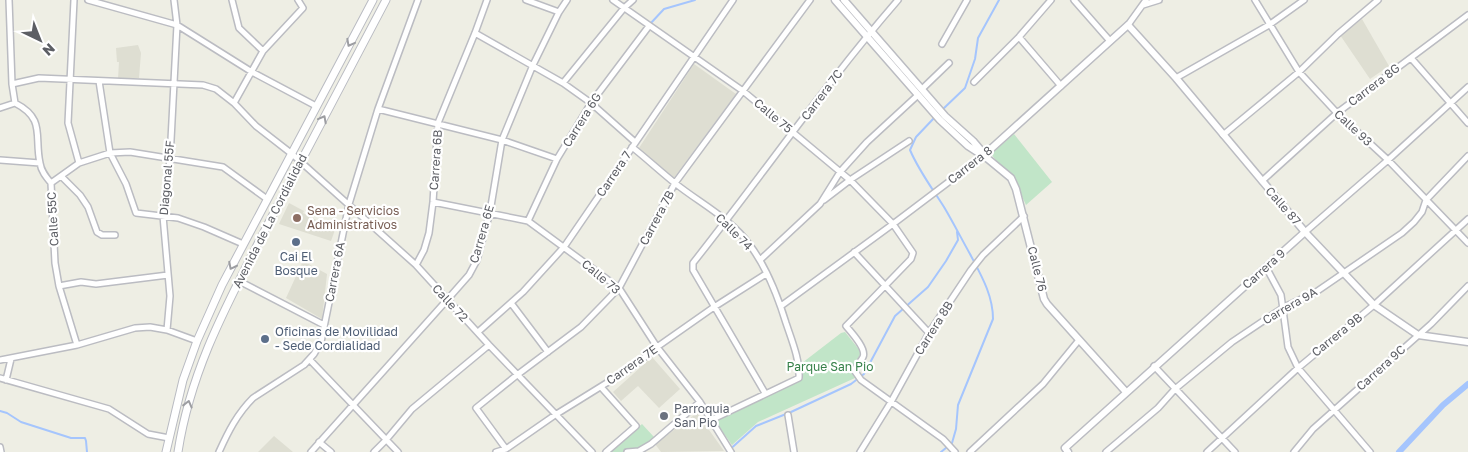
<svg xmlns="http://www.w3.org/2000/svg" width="1468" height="452" font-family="'Golos Text',sans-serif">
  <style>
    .education { fill: #deded2 }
    .green { fill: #c1e5c8 }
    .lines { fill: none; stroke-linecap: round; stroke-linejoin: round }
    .stream { stroke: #a5c5fd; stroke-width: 2 }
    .canal { stroke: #a5c5fd; stroke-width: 6 }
    .minor-casing { stroke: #bbbcc2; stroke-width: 8 }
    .tertiary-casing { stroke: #bbbcc2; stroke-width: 9 }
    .secondary-casing { stroke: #b9bbc2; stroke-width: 9 }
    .minor { stroke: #fff; stroke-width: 5 }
    .tertiary { stroke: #fff; stroke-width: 6 }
    .secondary { stroke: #fff; stroke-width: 7 }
    .oneway { stroke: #9d9ea2 }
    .education-dot { fill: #8d6e63; stroke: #fff; stroke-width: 2 }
    .service-dot { fill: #5c6f8a; stroke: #fff; stroke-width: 2 }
    .worship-dot { fill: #6b7280; stroke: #fff; stroke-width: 2 }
    .labels { text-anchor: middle; stroke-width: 4.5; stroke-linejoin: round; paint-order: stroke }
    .street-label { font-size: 12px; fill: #5c5e64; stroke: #fff }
    .education-label { font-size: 12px; fill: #785e54; stroke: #fff; text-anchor: start }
    .service-label { font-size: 12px; fill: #4e5e75; stroke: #fff }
    .park-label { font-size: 12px; fill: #368149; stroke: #fff }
    .worship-label { font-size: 12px; fill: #5b616d; stroke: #fff; text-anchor: start }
  </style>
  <rect width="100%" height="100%" fill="#eeeee4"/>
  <path class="education" d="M1362 19 1389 66 1370 79 1340 35Z
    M138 45 141 53 139 78 118 79 119 62H117L116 48Z
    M694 64 736 94 673 179 639 148Z
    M289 203 304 211 303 213 335 230 331 241 279 224Z
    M303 261 327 274 322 319 286 298Z
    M652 357 680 389 659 408 638 386 621 401 613 392Z
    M697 413 724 451 661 452 655 444Z
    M274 436 293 452H258Z"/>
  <path class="green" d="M1014 134 1052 182 1026 205 1018 188 991 154Z
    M845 332 861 352 853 370 855 378 758 422 732 445 715 421 766 394 803 379 802 363 841 333Z
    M642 424 654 437 636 452H609Z"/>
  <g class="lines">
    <path class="stream" d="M650 24 664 9 695 0
      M942 110 965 88 975 59 978 38 999 0
      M935 117 916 137 910 150C919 171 932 188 944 207 953 222 961 238 970 254 981 275 993 295 993 319L958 405 956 429 952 443 941 452
      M0 411 7 413 21 422 71 438H85L86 441 87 452
      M727 452 756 426 791 412 851 384 864 374 895 316 928 287 946 261 958 240 957 232"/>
    <path class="canal" d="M1399 452 1443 405 1468 384"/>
    <defs>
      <path id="minor" d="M9 0 12 84 15 103
        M74 0 68 123 79 163
        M88 0 177 25 252 72 316 106
        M232 0 239 28 263 51
        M526 0 559 12
        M613 0 743 91 850 180 893 224 913 253 911 259 846 326C851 332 867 349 863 357 861 361 857 366 854 370L861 380 943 439 955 452
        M1074 0 1110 41
        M1255 0 1299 72 1337 113 1388 160 1468 243
        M1143 5 1159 0
        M1128 25 1146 0
        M475 33 563 83 591 103 635 142
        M1019 37 1061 86
        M942 44 967 0
        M1411 58 1468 123
        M1176 78 1269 25 1304 0
        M99 81 110 153 126 184 136 213 178 218 204 227 243 244
        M974 82 1019 37 1051 0
        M563 83 624 8 633 0
        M12 84 39 78 203 85 216 89 234 103 256 126 292 154 416 265 489 345 592 452
        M922 89 949 63
        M15 103C46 119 34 136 40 163 41 171 46 177 51 183L55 263 59 286 77 345
        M234 103 263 51 303 8 298 0
        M0 108 15 103
        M378 109 502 140 557 159
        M1223 135 1299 72 1338 34 1378 0
        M632 147C647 159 661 172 676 184 700 203 731 219 749 244 766 266 778 297 786 323 792 341 800 360 799 378L711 420
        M0 160 40 163
        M62 177 80 195 88 207 97 232 102 235H115
        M1262 181 1337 113 1468 15
        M51 183 79 163 110 153 130 152 223 167 267 199
        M824 200 850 180 909 141
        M433 202 528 221 619 288 657 347 700 402 731 452
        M528 221 557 159 591 103 649 26
        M1305 232 1388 160 1468 87
        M854 252 929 333
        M760 260 820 204 840 172 867 142 918 95
        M416 265 424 250 429 233 433 202 438 123 475 33 487 0
        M1266 267 1281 295 1288 347 1298 368 1370 452
        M239 281 324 325
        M59 286 81 282 96 284 168 275
        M511 303 548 352
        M781 306 893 224 983 156
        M167 330 170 296 163 216 170 159 177 25 174 0
        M478 332 523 292 564 247 733 0
        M0 360 77 345 135 328 150 327 167 330 197 341
        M310 360 398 452
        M1154 366 1235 452
        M0 378 109 409 148 434 169 438
        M6 380 11 359
        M601 387 636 426 606 452
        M765 393 693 270V263C762 176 825 84 898 0
        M788 415 794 452
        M319 442 331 452
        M0 447 1 452
        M506 449 476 408 517 375 581 327 619 288 675 183 810 0
        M219 452C228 432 237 414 253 398L304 365 314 354 321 342 349 204 378 109 418 0
        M311 452 447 300 469 275 477 260 490 212 502 140 533 65 559 12 567 0
        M374 452 386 440 412 409 489 345
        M496 452 506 449 555 415 634 366 657 347 714 307 766 274
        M627 452 639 451 651 444 700 402
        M860 452 891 402 929 333 971 270 983 255 1024 216
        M970 452 1043 384 1079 340
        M1106 452 1158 408 1175 389 1232 342 1284 307 1316 292 1402 233 1414 222 1422 212 1426 200 1468 156
        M1207 452 1298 368 1374 305 1468 219
        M1294 452 1313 429 1431 324 1468 286"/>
      <path id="tertiary" d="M835 0 940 120 968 146 988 159 1011 178 1016 189 1044 299 1047 304 1126 392
        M844 0 945 116 973 141 984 154
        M983 156 1128 25 1176 78 1305 232 1374 305 1418 335 1468 342
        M1068 452 1065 448 1305 232"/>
      <path id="secondary" d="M166 452 183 380 197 341 222 285 373 0
        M178 452C191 367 230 299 268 224 307 149 347 75 386 0"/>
    </defs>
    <use href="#minor" class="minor-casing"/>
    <use href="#tertiary" class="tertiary-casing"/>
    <use href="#secondary" class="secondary-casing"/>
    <use href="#minor" class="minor"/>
    <use href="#tertiary" class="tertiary"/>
    <use href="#secondary" class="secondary"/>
  </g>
  <defs><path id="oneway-chevron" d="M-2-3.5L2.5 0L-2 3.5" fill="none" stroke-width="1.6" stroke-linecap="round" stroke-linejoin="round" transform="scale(1.25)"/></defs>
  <g class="oneway">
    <use href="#oneway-chevron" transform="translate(350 43) rotate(118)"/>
    <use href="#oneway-chevron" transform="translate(323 119) rotate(-62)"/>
    <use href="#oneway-chevron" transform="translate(232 266) rotate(117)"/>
    <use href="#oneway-chevron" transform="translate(188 404) rotate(-76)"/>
  </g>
  <circle class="education-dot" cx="297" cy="218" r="5"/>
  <g class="service-dot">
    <circle cx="296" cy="242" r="5"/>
    <circle cx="265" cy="339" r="5"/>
  </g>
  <circle class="worship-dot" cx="664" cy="416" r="5"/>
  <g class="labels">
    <g class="street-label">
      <text transform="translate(1374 85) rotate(-37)" y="4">Carrera 8G</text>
      <text transform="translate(822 95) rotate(-53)" y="4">Carrera 7C</text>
      <text transform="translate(773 116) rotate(40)" y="4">Calle 75</text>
      <text transform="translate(582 120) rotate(-58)" y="4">Carrera 6G</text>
      <text transform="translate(1353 128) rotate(43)" y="4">Calle 93</text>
      <text transform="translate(436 160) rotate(-86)" y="4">Carrera 6B</text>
      <text transform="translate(970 165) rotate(-38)" y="4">Carrera 8</text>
      <text transform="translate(614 174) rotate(-56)" y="4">Carrera 7</text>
      <text transform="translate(167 178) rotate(-85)" y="4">Diagonal 55F</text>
      <text transform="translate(1283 206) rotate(49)" y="4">Calle 87</text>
      <text transform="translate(657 218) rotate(-62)" y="4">Carrera 7B</text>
      <text transform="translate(53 219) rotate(-93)" y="4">Calle 55C</text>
      <text transform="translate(270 221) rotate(-63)" y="4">Avenida de La Cordialidad</text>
      <text transform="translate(734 232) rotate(45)" y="4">Calle 74</text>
      <text transform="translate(482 234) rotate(-74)" y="4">Carrera 6E</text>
      <text transform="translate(1037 269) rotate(76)" y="4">Calle 76</text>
      <text transform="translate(1264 269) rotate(-42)" y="4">Carrera 9</text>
      <text transform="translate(335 272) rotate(-79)" y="4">Carrera 6A</text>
      <text transform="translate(601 277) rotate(40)" y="4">Calle 73</text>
      <text transform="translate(450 303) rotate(47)" y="4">Calle 72</text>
      <text transform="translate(1290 306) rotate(-30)" y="4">Carrera 9A</text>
      <text transform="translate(934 328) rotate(-58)" y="4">Carrera 8B</text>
      <text transform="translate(1337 335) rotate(-39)" y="4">Carrera 9B</text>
      <text transform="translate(632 365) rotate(-35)" y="4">Carrera 7E</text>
      <text transform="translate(1381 368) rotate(-42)" y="4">Carrera 9C</text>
    </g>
    <g class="education-label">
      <text x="307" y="215">Sena - Servicios<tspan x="307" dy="14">Administrativos</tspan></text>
    </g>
    <g class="service-label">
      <text x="296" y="261">Cai El<tspan x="296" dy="14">Bosque</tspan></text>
      <text x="275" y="336" text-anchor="start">Oficinas de Movilidad<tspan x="275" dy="14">- Sede Cordialidad</tspan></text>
    </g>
    <g class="park-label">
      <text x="830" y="371">Parque San Pio</text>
    </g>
    <g class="worship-label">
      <text x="674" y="413">Parroquia<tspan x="674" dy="14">San Pio</tspan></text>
    </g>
  </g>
  <g transform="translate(40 40) rotate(137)" stroke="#ffffff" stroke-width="4" paint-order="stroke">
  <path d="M0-4L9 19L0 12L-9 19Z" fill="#5c5e64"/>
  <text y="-8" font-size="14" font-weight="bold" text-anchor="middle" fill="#5c5e64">N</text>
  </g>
</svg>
